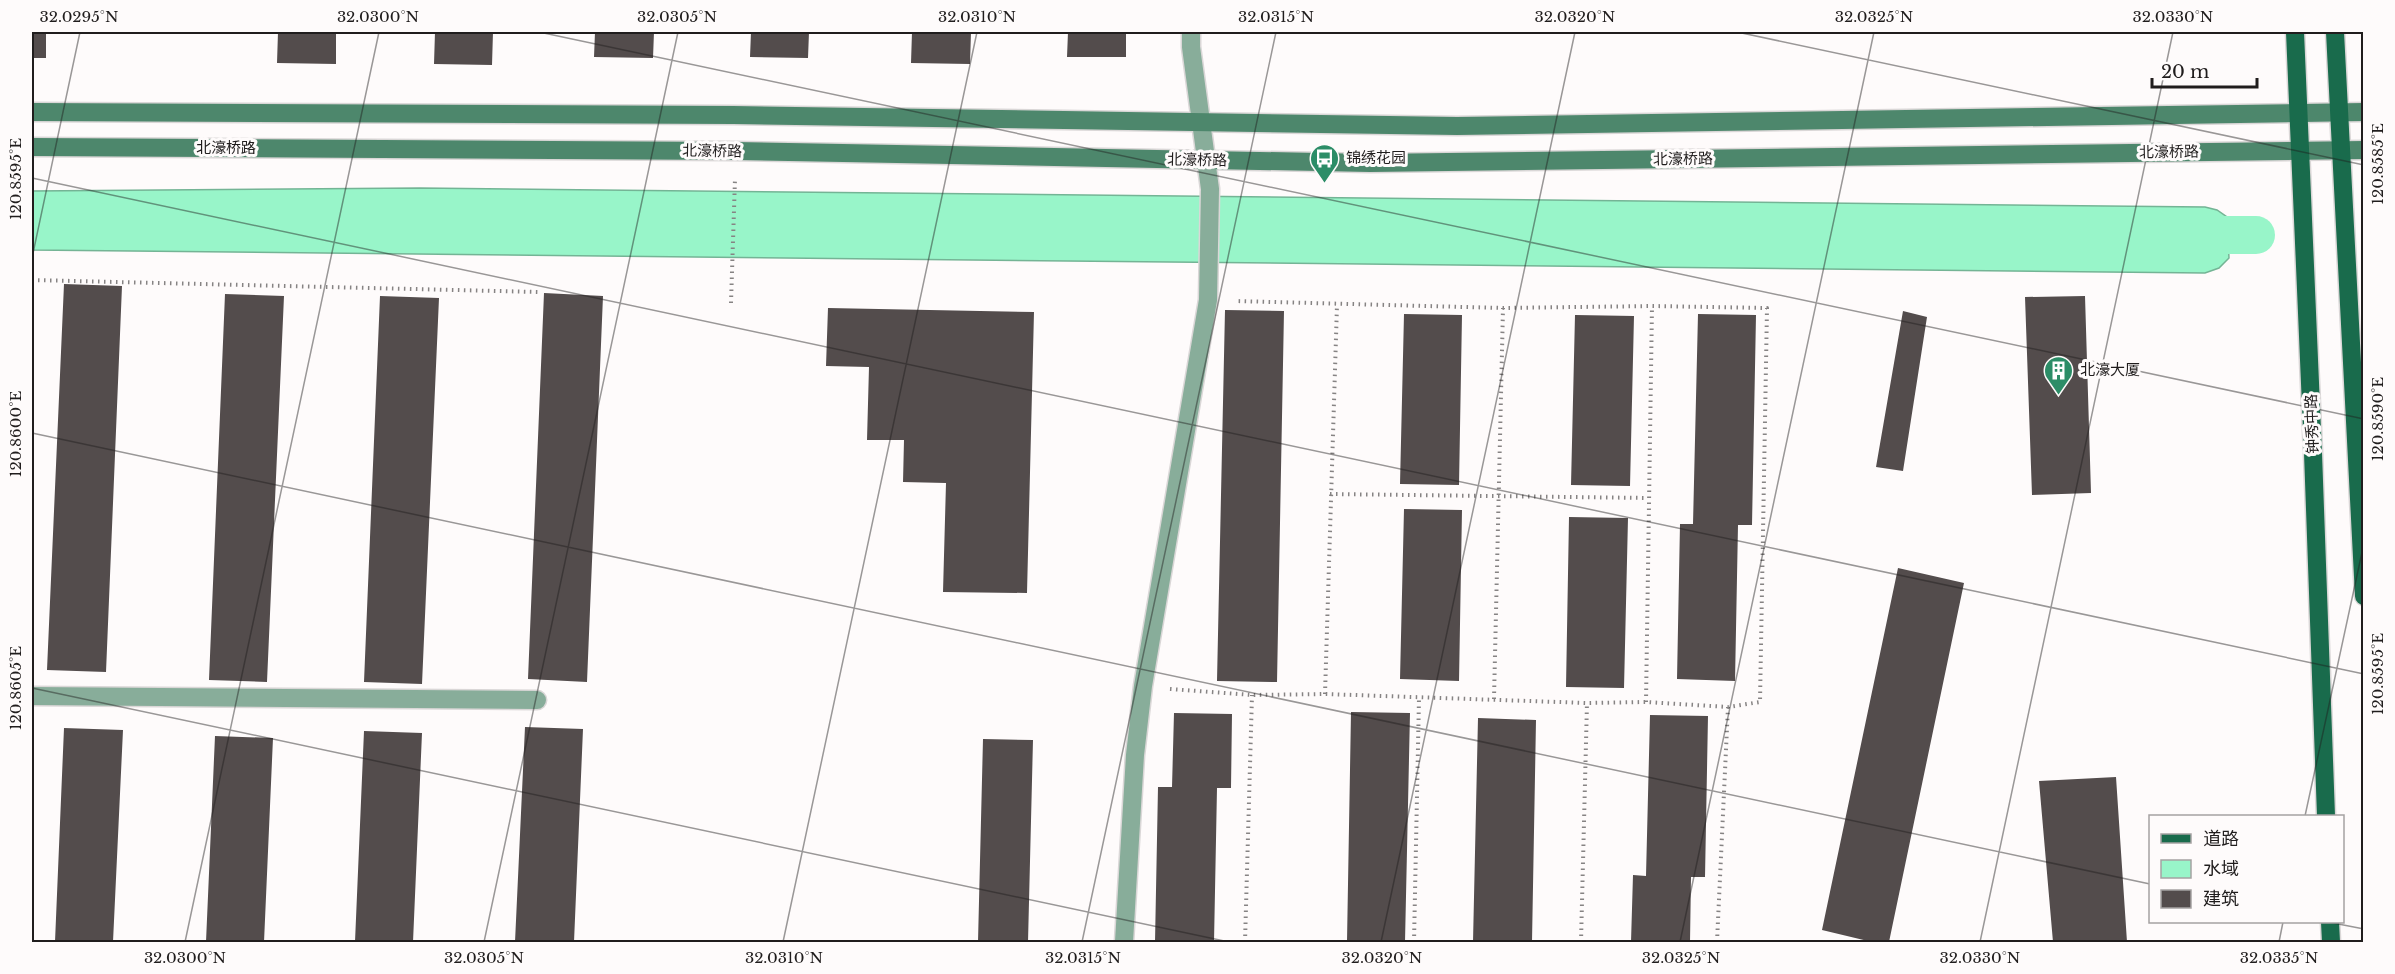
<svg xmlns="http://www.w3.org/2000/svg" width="2395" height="974" font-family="'Libre Baskerville','Noto Sans SC',serif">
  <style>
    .water { fill: #98f5c9; stroke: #74b495; stroke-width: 1.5 }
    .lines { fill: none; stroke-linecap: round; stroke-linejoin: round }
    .canal { stroke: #98f5c9; stroke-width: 38 }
    .building { fill: #534c4c }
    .street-casing { stroke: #dad7d7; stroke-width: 21 }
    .secondary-casing { stroke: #dad7d7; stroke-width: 21 }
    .primary-casing { stroke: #dad7d7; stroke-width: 21 }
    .path { stroke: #868383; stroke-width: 4; stroke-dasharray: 1.5 4.5; stroke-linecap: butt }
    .street { stroke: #88ad9a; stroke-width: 18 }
    .secondary { stroke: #4d876c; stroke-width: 18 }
    .primary { stroke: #196b4c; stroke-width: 18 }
    .ticks { fill: none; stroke: #201d1d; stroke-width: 1.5; stroke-opacity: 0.45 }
    .labels { text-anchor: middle; stroke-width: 6; stroke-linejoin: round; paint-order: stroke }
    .street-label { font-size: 15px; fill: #201d1d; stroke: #fefbfb }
    .poi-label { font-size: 15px; fill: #201d1d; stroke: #fefbfb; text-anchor: start }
    .neatline { fill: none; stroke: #201d1d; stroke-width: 2 }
    .ticks-label { font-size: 15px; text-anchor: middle; fill: #201d1d }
  </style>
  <rect width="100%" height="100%" fill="#fefbfb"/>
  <path class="water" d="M420 188 2205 207 2217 210 2227 217 2229 258 2219 268 2205 273 32 250V191Z"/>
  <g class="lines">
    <path class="canal" d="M2177 235H2256"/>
  </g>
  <path class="building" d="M32 32H46V58H32Z
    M278 32H336V64L277 63Z
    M435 32H493L492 65 434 64Z
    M595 32H654L653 58 594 57Z
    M751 32H809L808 58 750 57Z
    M912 32H971L970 64 911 63Z
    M1068 32H1126V57H1067Z
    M64 284 122 286 106 672 47 670Z
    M544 293 603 296 587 682 528 679Z
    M225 294 284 296 267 682 209 680Z
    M380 296 439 298 422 684 364 682Z
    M2085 296 2091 493 2032 495 2025 297Z
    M828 308 1034 312 1027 593 943 592 946 483 903 482 904 440H867L869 367 826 366Z
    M1225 310 1284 311 1277 682 1217 681Z
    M1903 311 1927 317 1903 471 1876 467Z
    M1404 314 1462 315 1459 485 1400 484Z
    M1698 314 1756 315 1752 525H1738L1735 681 1677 679 1680 524H1693Z
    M1575 315 1634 316 1630 486 1571 485Z
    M1404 509 1462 510 1459 681 1400 679Z
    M1569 517 1628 518 1624 688 1566 687Z
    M1898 568 1964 583 1889 942H1872L1822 930Z
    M1351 712 1410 713 1405 942H1347Z
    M1174 713 1232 714 1231 788H1217L1214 942H1155L1158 787H1172Z
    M1650 715 1708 716 1705 877H1691L1690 942H1631L1633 875 1646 876Z
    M1478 718 1536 720 1532 942H1473Z
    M525 727 583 729 574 942H515Z
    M64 728 123 730 113 942H55Z
    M364 731 422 733 413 942H355Z
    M215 736 273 738 264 942H206Z
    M983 739 1033 740 1028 942H978Z
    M2116 777 2127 942H2053L2039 781Z"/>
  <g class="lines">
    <defs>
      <path id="street" d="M32 696 537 700
        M1124 942 1135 755 1143 686 1208 300 1210 189 1191 47V32"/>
      <path id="secondary" d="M32 112 733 115 1457 126 2364 112
        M32 147 735 151 1370 163 2364 150"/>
      <path id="primary" d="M2295 32 2313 453 2326 816
        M2335 32 2364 596
        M2330 922 2331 942"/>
    </defs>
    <use href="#street" class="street-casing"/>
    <use href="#secondary" class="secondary-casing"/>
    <use href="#primary" class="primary-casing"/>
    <path class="path" d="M32 280 539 292
      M731 303 735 179
      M1330 494 1648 498
      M1170 689 1252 695 1325 694 1587 703 1646 702 1728 707 1760 702 1767 308 1652 306 1503 308 1235 301
      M1325 694 1337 305
      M1494 699 1503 308
      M1646 702 1652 306
      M1245 942 1252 695
      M1414 942 1419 698
      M1581 942 1587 703
      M1717 942 1728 707"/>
    <use href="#street" class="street"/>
    <use href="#secondary" class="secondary"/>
    <use href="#primary" class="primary"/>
  </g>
  <path class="ticks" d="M539 32 2364 419M1737 32 2364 165M32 178 2364 674M32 258 80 32M32 433 2150 884M32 688 1229 942M2305 816 2364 543M2328 922 2364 929M185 942 379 32M484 942 678 32M783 942 977 32M1082 942 1276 32M1381 942 1575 32M1680 942 1874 32M1980 942 2173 32M2279 942 2283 922"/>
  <defs>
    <symbol id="bus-pin" viewBox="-11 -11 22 30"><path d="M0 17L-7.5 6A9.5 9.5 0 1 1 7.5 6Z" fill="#2c8d67" stroke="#fefbfb"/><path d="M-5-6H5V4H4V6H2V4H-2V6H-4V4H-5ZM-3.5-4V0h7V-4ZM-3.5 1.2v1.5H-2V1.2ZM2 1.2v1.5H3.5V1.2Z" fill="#fff"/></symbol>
    <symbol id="building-pin" viewBox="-11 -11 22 30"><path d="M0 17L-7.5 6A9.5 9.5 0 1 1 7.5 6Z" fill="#2c8d67" stroke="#fefbfb"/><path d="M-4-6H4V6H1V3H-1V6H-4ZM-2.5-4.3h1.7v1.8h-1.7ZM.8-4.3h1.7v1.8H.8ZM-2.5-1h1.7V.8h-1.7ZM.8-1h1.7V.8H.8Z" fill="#fff"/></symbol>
  </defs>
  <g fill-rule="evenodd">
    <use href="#bus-pin" x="1308" y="142" width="33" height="45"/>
    <use href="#building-pin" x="2042" y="354" width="33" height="45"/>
  </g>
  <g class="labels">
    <g class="street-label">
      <text x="226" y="153">北濠桥路</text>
      <text transform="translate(712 151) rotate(1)" y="5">北濠桥路</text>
      <text transform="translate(2169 152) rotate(-1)" y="5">北濠桥路</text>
      <text transform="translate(1683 159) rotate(-1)" y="5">北濠桥路</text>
      <text transform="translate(1197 160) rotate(1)" y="5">北濠桥路</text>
      <text transform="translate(2312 424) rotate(-92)" y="5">钟秀中路</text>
    </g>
    <g class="poi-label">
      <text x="1346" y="163">锦绣花园</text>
      <text x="2080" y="375">北濠大厦</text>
    </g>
  </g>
  <rect width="2395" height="974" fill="none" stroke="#fefbfb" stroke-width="66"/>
  <rect x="2149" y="815" width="195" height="108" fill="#fefbfb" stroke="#a5a2a2" stroke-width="1.5"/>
  <rect x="2161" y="834" width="30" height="9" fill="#196b4c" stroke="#a5a2a2" stroke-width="1.5"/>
  <text x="2203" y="845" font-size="18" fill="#201d1d">道路</text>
  <rect x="2161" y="860" width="30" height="18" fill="#98f5c9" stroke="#a5a2a2" stroke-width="1.5"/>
  <text x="2203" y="875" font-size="18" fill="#201d1d">水域</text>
  <rect x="2161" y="890" width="30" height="18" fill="#534c4c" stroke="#a5a2a2" stroke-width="1.5"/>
  <text x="2203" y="905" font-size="18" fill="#201d1d">建筑</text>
  <path d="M2152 78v9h105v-9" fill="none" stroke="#201d1d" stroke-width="3"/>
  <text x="2161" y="78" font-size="18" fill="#201d1d" stroke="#fefbfb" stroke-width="4.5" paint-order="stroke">20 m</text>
  <rect x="33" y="33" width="2329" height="908" class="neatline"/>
  <g class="ticks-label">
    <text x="79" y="22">32.0295°N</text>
    <text x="378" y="22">32.0300°N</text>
    <text x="677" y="22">32.0305°N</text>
    <text x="977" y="22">32.0310°N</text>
    <text x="1276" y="22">32.0315°N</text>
    <text x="1575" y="22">32.0320°N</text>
    <text x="1874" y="22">32.0325°N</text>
    <text x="2173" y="22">32.0330°N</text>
    <text transform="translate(2378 164) rotate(-90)" y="5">120.8585°E</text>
    <text transform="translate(16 179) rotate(-90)" y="5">120.8595°E</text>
    <text transform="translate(2378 419) rotate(-90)" y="5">120.8590°E</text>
    <text transform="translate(16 434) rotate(-90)" y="5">120.8600°E</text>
    <text transform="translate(2378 674) rotate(-90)" y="5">120.8595°E</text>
    <text transform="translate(16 688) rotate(-90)" y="5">120.8605°E</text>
    <text x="185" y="963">32.0300°N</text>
    <text x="484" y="963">32.0305°N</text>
    <text x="784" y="963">32.0310°N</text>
    <text x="1083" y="963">32.0315°N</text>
    <text x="1382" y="963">32.0320°N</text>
    <text x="1681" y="963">32.0325°N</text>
    <text x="1980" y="963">32.0330°N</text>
    <text x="2279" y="963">32.0335°N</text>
  </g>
</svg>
